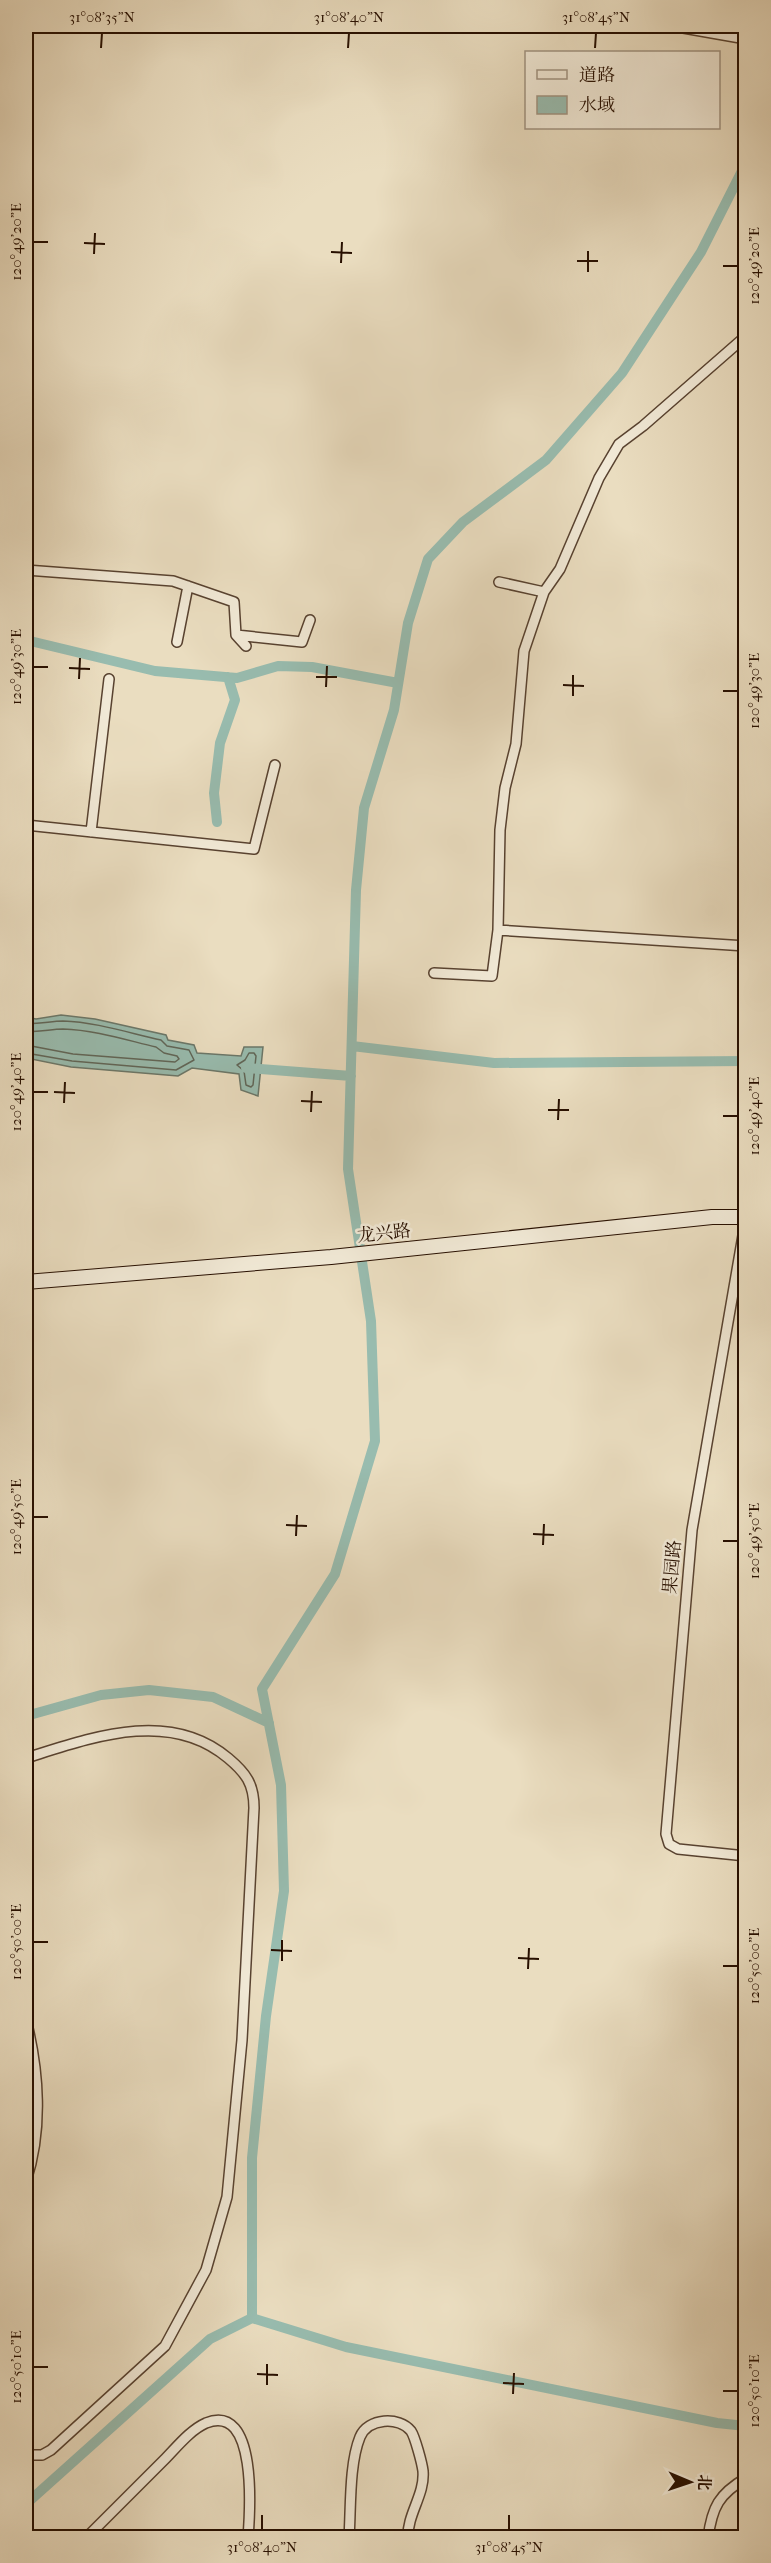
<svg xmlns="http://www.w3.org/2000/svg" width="771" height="2563" font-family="'IM FELL French Canon','Noto Serif SC',serif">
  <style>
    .water { fill: #98bcaf; stroke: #6b7769; stroke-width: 1.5 }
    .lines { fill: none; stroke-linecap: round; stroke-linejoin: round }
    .shore { stroke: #606658; stroke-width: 1.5 }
    .canal { stroke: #98bcaf; stroke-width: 10 }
    .street-casing { stroke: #584230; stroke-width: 12 }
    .secondary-casing { stroke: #270f00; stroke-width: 16 }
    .street { stroke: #f1e9d6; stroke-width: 9 }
    .secondary { stroke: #f1e9d6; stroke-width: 14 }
    .ticks { fill: none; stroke: #270f00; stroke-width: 2 }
    .labels { text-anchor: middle; stroke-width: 5; stroke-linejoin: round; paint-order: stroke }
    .street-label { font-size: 18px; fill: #270f00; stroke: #f1e9d6 }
    .neatline { fill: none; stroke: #270f00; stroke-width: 2 }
    .ticks-label { font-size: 15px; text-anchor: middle; fill: #270f00 }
  </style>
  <rect width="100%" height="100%" fill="#eaddc0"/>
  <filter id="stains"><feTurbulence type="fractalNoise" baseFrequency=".00333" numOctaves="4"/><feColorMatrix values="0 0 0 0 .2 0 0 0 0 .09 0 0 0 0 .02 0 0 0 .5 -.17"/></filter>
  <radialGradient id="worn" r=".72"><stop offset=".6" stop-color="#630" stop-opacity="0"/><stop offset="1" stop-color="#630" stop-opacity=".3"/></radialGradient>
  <path class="water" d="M61 1015 95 1019 166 1035 168 1040 194 1045 197 1053 241 1056 244 1047H263L258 1096 241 1090 239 1074 192 1068 178 1076 71 1067 26 1058V1017L36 1019Z"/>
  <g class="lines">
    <path class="shore" d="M26 1023C39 1025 50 1021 63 1021 96 1022 129 1033 161 1040L167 1046 189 1050 194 1060 176 1070 72 1061 26 1053
      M26 1031C39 1033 50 1029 63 1029 95 1030 126 1040 156 1047L164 1053 177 1056 179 1059 175 1062 73 1054 26 1045
      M249 1053H254L256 1056 253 1085 251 1087 246 1085 244 1071 237 1065 245 1060Z"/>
    <path class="canal" d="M26 640 155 671 237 678 278 666 312 667 398 683
      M217 822 214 793 220 743 235 700 228 677
      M352 1046 494 1063 746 1061
      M246 1068 351 1076
      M26 1716 101 1695 149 1690 213 1697 269 1723
      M252 2318V2158L266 2016 284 1891 281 1785 262 1689 335 1574 375 1441 371 1321 348 1169 356 890 364 808 394 710 408 623 428 559 463 522 546 460 622 373 701 252 746 163
      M26 2504 210 2339 252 2318 346 2347 717 2423 746 2426"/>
    <defs>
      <path id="street" d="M672 26 746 39
        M746 336 643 426 619 444 599 478 560 569 544 592 524 651 516 744 505 788 500 830 498 930 746 946
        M26 570 173 581 234 602 236 635 246 646
        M499 582 544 592
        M236 635 302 642 310 620
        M177 642 188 586
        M26 825 254 849 275 765
        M91 832 109 679
        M434 973 492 976 498 930
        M746 1218 692 1530 666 1834 669 1844 678 1849 746 1856
        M26 1758C90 1738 169 1708 228 1758 246 1773 254 1784 254 1808L242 2040 227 2197 206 2270 165 2346 51 2450 42 2455H26
        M26 2020C39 2071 43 2130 26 2181
        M86 2538C112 2512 138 2486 164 2460 176 2448 190 2430 206 2423 258 2402 250 2512 248 2538
        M349 2538C351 2508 349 2464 360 2437 368 2418 399 2416 411 2431 415 2437 422 2463 423 2471 425 2495 407 2514 408 2538
        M708 2538C712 2507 719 2494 746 2478"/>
      <path id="secondary" d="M26 1282 331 1257 712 1217H746"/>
    </defs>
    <use href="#street" class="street-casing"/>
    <use href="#secondary" class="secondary-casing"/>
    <use href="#street" class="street"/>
    <use href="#secondary" class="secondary"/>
  </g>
  <path class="ticks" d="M101 48 102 33M348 48 349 33M595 48 596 33M33 242H48M84 243 105 244M331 252 352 253M94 254 95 233M577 261H598M341 263 342 242M723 266H738M588 272V251M33 667H48M69 668 90 669M316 677H337M79 679 80 658M563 685 584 686M326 687 327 666M723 691H738M573 696V675M33 1092H48M54 1092 75 1093M301 1101 322 1102M64 1103 65 1082M548 1110H569M311 1112 312 1091M723 1116H738M558 1120 559 1099M33 1517H48M286 1525 307 1526M533 1534 554 1535M296 1536 297 1515M723 1541H738M543 1545 544 1524M33 1942H48M271 1950 292 1951M518 1958 539 1959M282 1961V1940M723 1966H738M528 1969 529 1948M33 2367H48M257 2374 278 2375M503 2383 524 2384M267 2385V2364M723 2391H738M513 2394 514 2373M262 2530V2515M509 2530V2515"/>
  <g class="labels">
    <g class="street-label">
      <text transform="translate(384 1233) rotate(-6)" y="6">龙兴路</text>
      <text transform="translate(672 1567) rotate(-85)" y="6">果园路</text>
    </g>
  </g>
  <rect width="771" height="2563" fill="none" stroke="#eaddc0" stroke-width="66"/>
  <rect x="525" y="51" width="195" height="78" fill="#f1e9d6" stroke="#a09280" stroke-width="1.5"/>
  <rect x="537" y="70" width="30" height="9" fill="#f1e9d6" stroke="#a09280" stroke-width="1.5"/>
  <text x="579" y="81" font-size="18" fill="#270f00">道路</text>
  <rect x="537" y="96" width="30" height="18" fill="#98bcaf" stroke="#a09280" stroke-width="1.5"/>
  <text x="579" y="111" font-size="18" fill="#270f00">水域</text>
  <g transform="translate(690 2482) rotate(92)" stroke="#f1e9d6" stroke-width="4.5" paint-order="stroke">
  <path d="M0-4.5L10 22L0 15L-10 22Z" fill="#270f00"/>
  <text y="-9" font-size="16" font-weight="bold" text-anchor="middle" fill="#270f00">北</text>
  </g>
  <rect x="33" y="33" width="705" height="2497" class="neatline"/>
  <g class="ticks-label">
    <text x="102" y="22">31°08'35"N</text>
    <text x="349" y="22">31°08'40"N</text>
    <text x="596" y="22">31°08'45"N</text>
    <text transform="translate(16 242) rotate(-90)" y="5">120°49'20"E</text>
    <text transform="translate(754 266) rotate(-90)" y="5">120°49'20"E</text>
    <text transform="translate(16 667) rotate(-90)" y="5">120°49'30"E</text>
    <text transform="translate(754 691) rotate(-90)" y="5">120°49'30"E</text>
    <text transform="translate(16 1092) rotate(-90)" y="5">120°49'40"E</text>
    <text transform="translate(754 1116) rotate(-90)" y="5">120°49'40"E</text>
    <text transform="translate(16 1517) rotate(-90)" y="5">120°49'50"E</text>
    <text transform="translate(754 1541) rotate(-90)" y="5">120°49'50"E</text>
    <text transform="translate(16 1942) rotate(-90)" y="5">120°50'00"E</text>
    <text transform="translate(754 1966) rotate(-90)" y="5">120°50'00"E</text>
    <text transform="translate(16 2367) rotate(-90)" y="5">120°50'10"E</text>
    <text transform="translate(754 2391) rotate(-90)" y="5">120°50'10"E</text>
    <text x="262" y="2552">31°08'40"N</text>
    <text x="509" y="2552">31°08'45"N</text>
  </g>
  <rect width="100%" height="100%" filter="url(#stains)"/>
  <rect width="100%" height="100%" fill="url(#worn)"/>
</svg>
